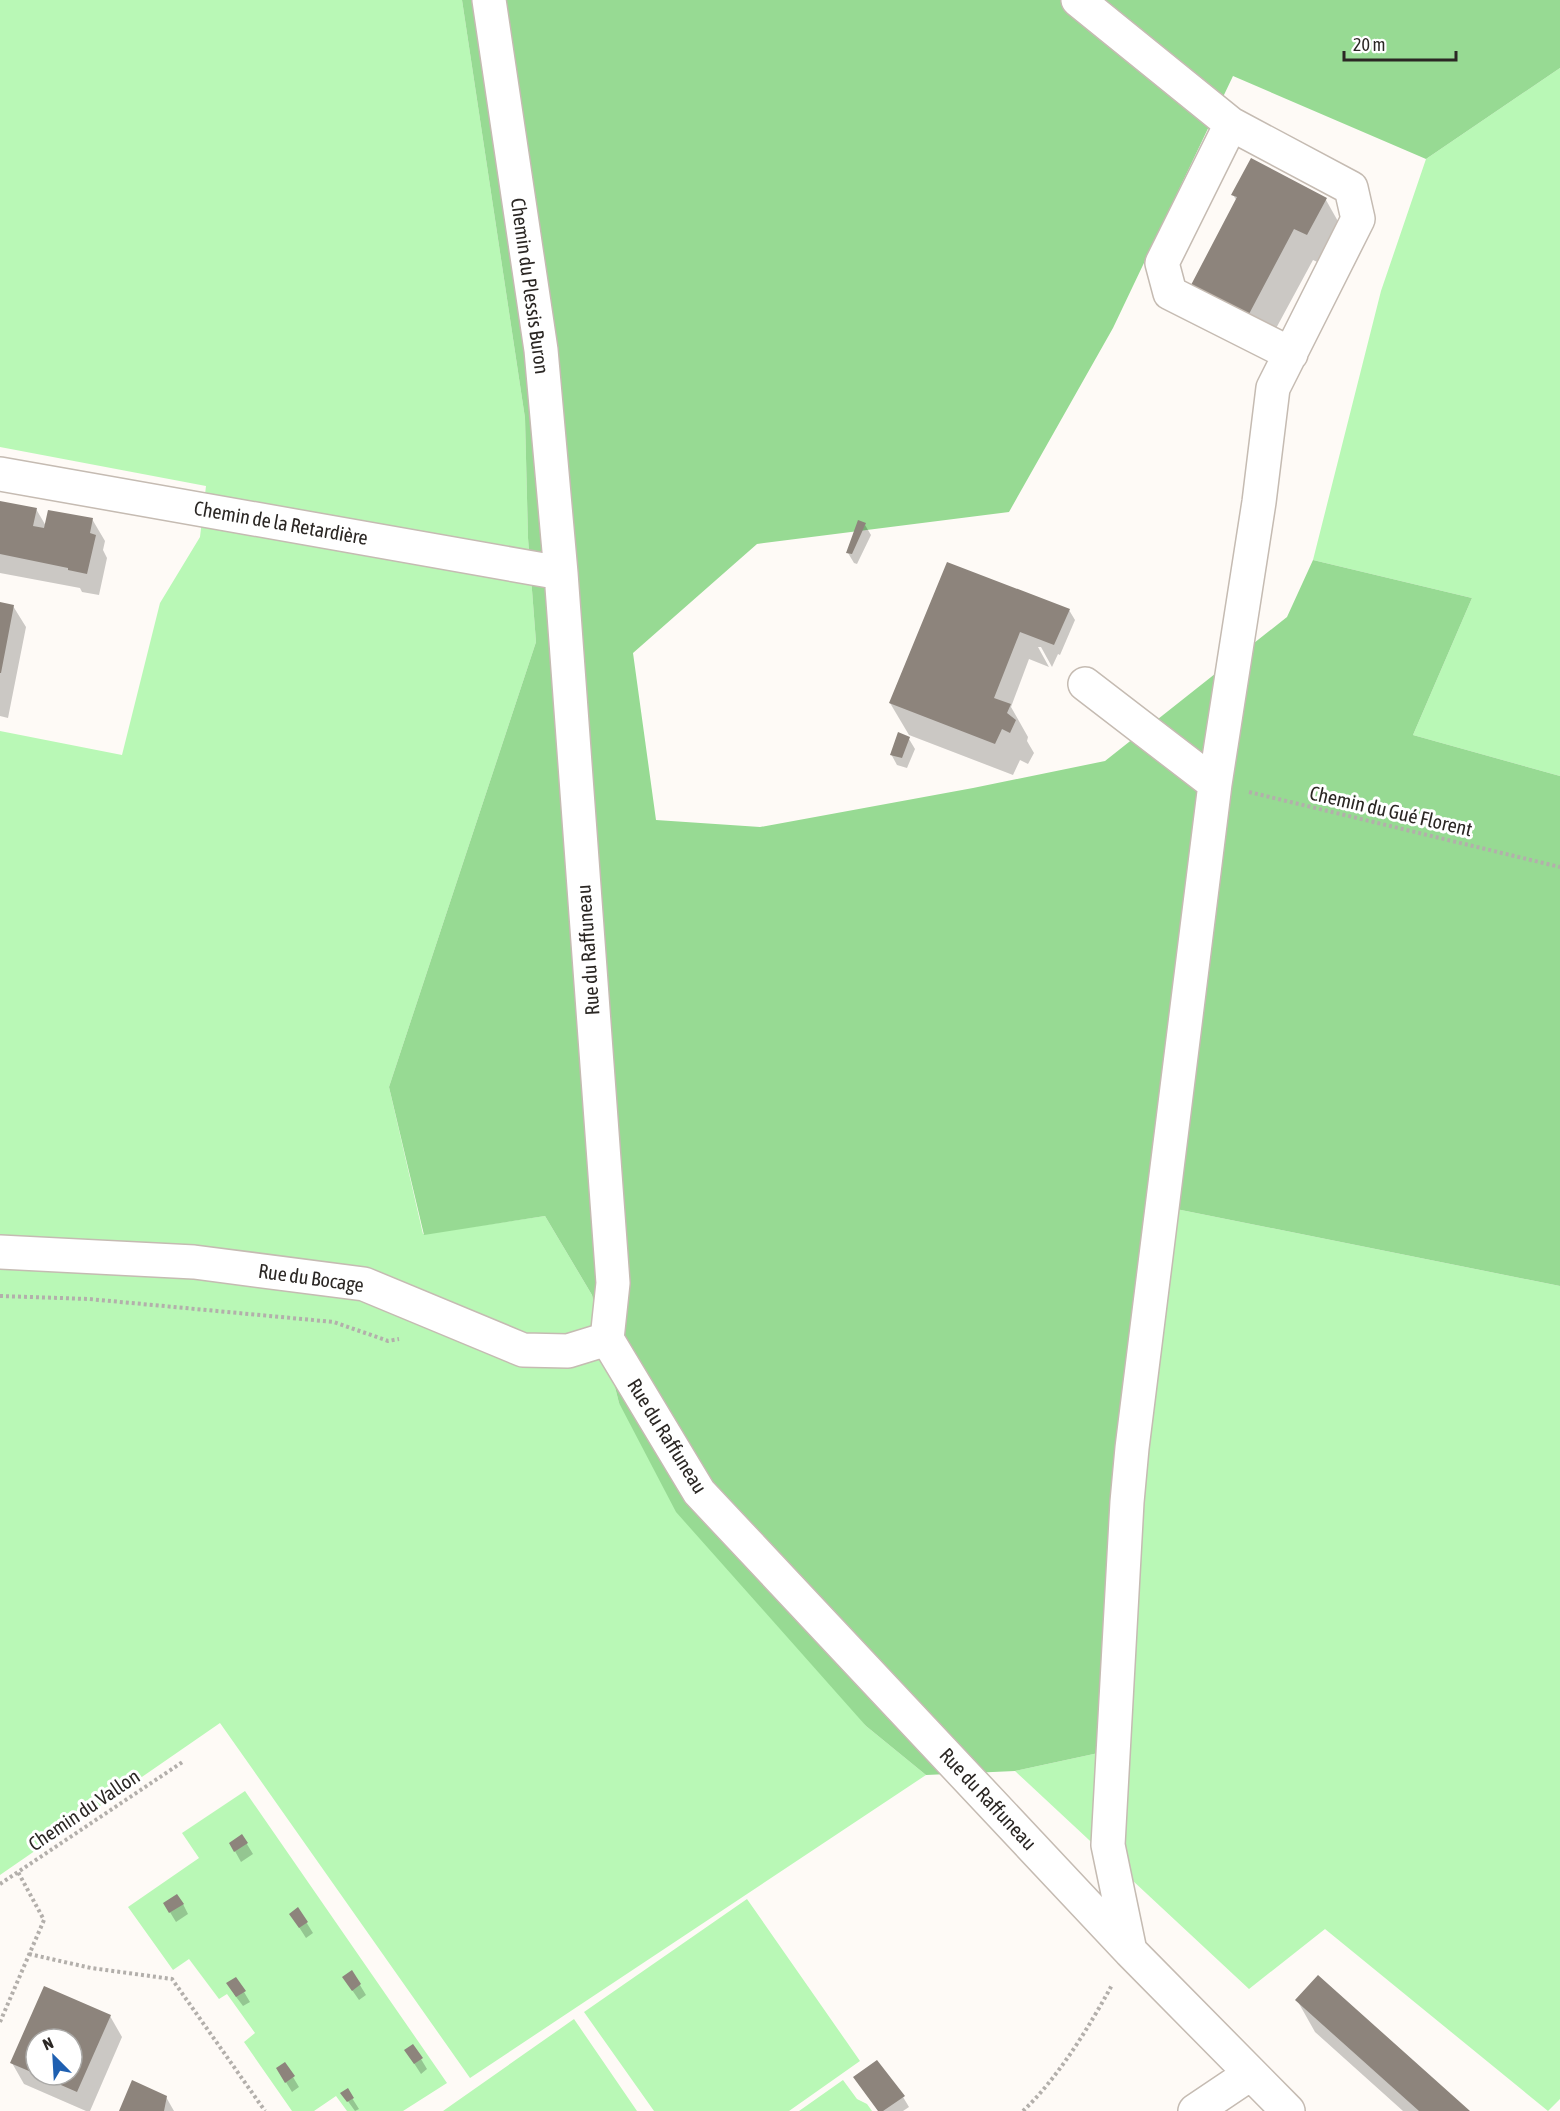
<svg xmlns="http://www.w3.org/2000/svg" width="1560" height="2111" font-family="'Asap Condensed',sans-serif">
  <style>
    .green { fill: #b9f8b6 }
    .forest { fill: #97da93 }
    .shadow { fill: #0003; fill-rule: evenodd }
    .building { fill: #8d847c }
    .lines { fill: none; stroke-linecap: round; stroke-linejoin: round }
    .minor-casing { stroke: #c5bbb2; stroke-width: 36 }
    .path { stroke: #b3afab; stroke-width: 4; stroke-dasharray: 3 3; stroke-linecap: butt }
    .minor { stroke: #fff; stroke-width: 33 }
    .labels { text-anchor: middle; stroke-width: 6; stroke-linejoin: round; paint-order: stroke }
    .street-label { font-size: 20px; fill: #2b2724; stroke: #fff }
  </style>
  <rect width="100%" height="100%" fill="#fefaf6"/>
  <path class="green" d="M0 0H462L525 418 528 538 536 642 389 1087 423 1234 545 1216 592 1295 619 1403 866 1726 926 1775 470 2078 220 1723 0 1875V731L122 755 160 603 200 537 206 486 0 447Z
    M1560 68V776L1413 735 1472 598 1313 560 1381 291 1426 159Z
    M1171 1208 1560 1286V2099L1548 2111 1325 1929 1249 1989 1015 1771 1103 1752Z
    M245 1791 447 2083 403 2111H347L336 2096 314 2111H292L244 2042 255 2033 227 1994 219 1999 189 1959 173 1970 128 1907 199 1858 182 1833Z
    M747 1899 860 2061 789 2111H654L584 2012Z
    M574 2019 637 2111H443Z
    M843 2080 857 2099 867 2104 872 2111H799Z"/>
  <path class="forest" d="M462 0H1560V68L1426 159 1233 76 1113 328 1009 512 757 544 633 653 656 820 760 827 973 788 1105 761 1287 617 1313 560 1472 598 1413 735 1560 776V1286L1171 1208 1103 1752 1015 1771 926 1775 866 1726 676 1512 619 1403 592 1295 545 1216 424 1235 389 1087 536 642 528 538 525 418Z"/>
  <path class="shadow" d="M1233 195 1326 200 1344 232 1326 266 1313 260 1267 345 1211 317 1193 285 1237 201Z
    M0 502 36 509 46 526 92 519 105 541 103 550 107 558 99 595 82 592 80 588 0 573Z
    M865 525 871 535 857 564 854 563 848 553Z
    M0 603 13 606 26 627 8 718 0 716Z
    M1069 610 1075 620 1060 655 1058 654 1052 667 1041 647H1038L1049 667 1029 659 1011 707 1028 737 1027 741 1034 753 1028 764 1020 760 1013 775 909 735 890 703 906 664Z
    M909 739 915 749 907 768 897 765 891 754Z
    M242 1836 253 1854 241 1862 231 1844Z
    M165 1904H183L188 1914 176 1922Z
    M298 1909 313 1933 306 1938 297 1924Z
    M352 1972 366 1995 359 2000 350 1987Z
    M45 1988 110 2016 122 2037 90 2111H86L24 2084 12 2063ZM36 2039H72V2075H36Z
    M244 1992 250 2002 243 2006 234 1994Z
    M1297 2000 1468 2111H1403L1315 2032Z
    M406 2051 421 2059 427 2069 421 2074Z
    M293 2077 299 2087 292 2092 284 2079Z
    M347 2090 359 2109 355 2111 342 2093Z
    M166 2097 174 2111H120Z
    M903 2097 909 2107 903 2111H878Z"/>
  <path class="building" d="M1251 158 1327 198 1307 235 1294 229 1249 314 1191 285 1237 197 1231 195Z
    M0 501 37 508 33 526 44 528 48 510 93 518 90 533 96 535 87 574 68 570V568L0 554Z
    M858 520 866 523 852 554 846 553Z
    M947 562 1070 609 1054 645 1020 632 994 698 1011 704 1007 713 1016 720 1010 733 1002 729 995 744 889 703Z
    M0 602 14 605 1 673H0Z
    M898 732 910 737 902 758 890 755Z
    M242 1834 248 1843 234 1852 229 1843Z
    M177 1894 184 1904 169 1913 163 1903Z
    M298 1907 308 1922 299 1928 289 1914Z
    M352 1970 361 1984 352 1991 342 1977Z
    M1318 1975 1470 2111H1419L1295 2000Z
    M236 1977 246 1991 236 1997 226 1983Z
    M44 1986 111 2015 77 2092 38 2075H72V2039H36V2074L10 2063Z
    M413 2044 423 2058 414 2064 404 2050Z
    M877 2060 905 2096 883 2111H878L853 2077Z
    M285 2062 295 2076 285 2083 276 2068Z
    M132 2080 167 2096 164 2111H119Z
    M348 2088 354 2098 347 2102 340 2093Z"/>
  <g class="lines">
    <defs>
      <path id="minor" d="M489 0 541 350 561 573 613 1283 607 1339 699 1492 1130 1951 1288 2111
        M1078 0 1231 124
        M0 474 561 573
        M1085 684 1215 784
        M0 1252 194 1262 364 1284 523 1350 568 1351 607 1339
        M1130 1951 1108 1845 1127 1502 1132 1448 1215 784 1259 502 1273 388 1358 219 1351 188 1231 124 1162 263 1170 293 1291 354
        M1195 2111 1250 2074"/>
    </defs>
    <use href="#minor" class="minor-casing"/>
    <path class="path" d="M1249 792 1560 867
      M0 1296 89 1299 334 1322 388 1341 399 1339
      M0 1884 184 1761
      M29 1954 91 1968 172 1979 265 2111
      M0 2022 44 1920 18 1872
      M1023 2111C1058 2078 1089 2027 1112 1985"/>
    <use href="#minor" class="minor"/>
  </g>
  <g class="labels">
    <g class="street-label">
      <text transform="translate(530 286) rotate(82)" y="7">Chemin du Plessis Buron</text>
      <text transform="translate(281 523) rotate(10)" y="7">Chemin de la Retardière</text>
      <text transform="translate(1391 811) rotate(13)" y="7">Chemin du Gué Florent</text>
      <text transform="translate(588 950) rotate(-94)" y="7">Rue du Raffuneau</text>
      <text transform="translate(311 1278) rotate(8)" y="7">Rue du Bocage</text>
      <text transform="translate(667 1436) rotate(58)" y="7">Rue du Raffuneau</text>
      <text transform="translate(988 1799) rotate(47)" y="7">Rue du Raffuneau</text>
      <text transform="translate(84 1810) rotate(-34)" y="7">Chemin du Vallon</text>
    </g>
  </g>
  <g transform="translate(54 2057) rotate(336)"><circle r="28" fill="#ffffff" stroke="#aaa9a7" stroke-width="1.5"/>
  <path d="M0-4.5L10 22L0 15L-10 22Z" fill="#1f60b1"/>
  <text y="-9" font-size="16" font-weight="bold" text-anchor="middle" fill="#2b2724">N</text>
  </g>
  <path d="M1344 51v9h112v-9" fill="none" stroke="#2b2724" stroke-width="3"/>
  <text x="1353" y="51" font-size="18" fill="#2b2724" stroke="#ffffff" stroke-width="4.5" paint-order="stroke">20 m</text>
</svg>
